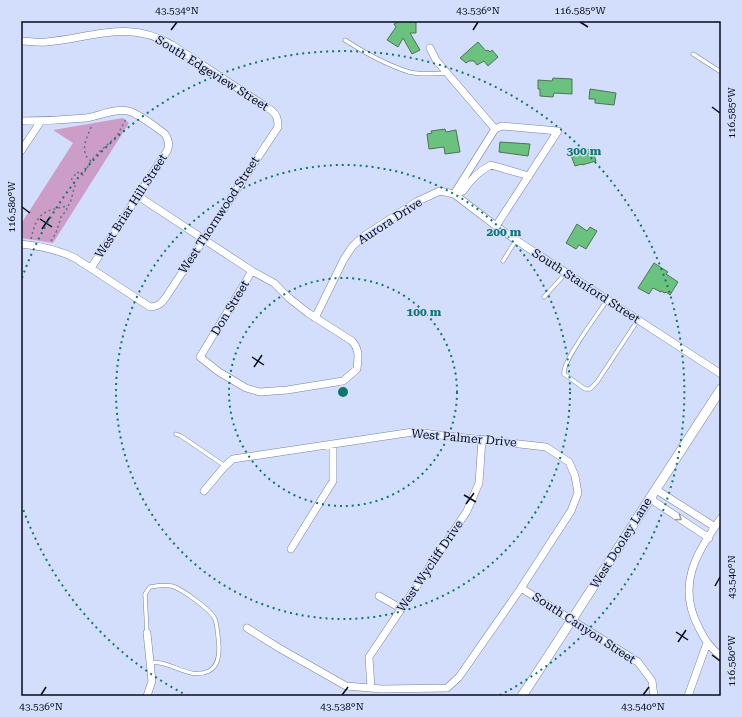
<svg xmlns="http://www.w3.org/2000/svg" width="742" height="717" font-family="'Roboto Serif',serif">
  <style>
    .green { fill: #cc9dc7 }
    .building { fill: #6bc17e; stroke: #517157 }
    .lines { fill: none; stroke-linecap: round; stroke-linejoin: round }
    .lane-casing { stroke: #7682a5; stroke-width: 4.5 }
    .street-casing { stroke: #7682a5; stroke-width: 8 }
    .secondary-casing { stroke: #7682a5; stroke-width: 10 }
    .path { stroke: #676e83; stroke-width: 1.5; stroke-dasharray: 2 3; stroke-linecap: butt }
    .lane { stroke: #fff; stroke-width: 3.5 }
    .street { stroke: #fff; stroke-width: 7 }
    .secondary { stroke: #fff; stroke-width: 9 }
    .oneway { stroke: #9c9da2 }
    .ticks { fill: none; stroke: #070b17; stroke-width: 1.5 }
    .ring { fill: none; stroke: #0f766e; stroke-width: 2; stroke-dasharray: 2 4 }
    .labels { text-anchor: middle; stroke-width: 3; stroke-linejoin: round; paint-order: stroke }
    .street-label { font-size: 12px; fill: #070b17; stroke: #d3defd }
    .centre { fill: #0f766e; stroke: #d3defd; stroke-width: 2 }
    .ring-label { font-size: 12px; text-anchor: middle; font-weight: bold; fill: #0f766e; stroke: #d3defd; stroke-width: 3; stroke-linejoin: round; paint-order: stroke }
    .neatline { fill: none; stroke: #070b17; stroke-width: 1.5 }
    .ticks-label { font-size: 10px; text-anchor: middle; fill: #070b17 }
  </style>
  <rect width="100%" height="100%" fill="#d3defd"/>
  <path class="green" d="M123 118 129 123 53 243 21 238V224L73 143 53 130Z"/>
  <path class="building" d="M400 21 416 22V33H410L420 50 412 54 403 38 398 47 387 40 396 27 394 24Z
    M478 42 486 51 488 50 490 52 492 50 498 57 488 66 484 61 477 65 474 61H469L466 63 460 58Z
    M553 78 572 79V94L554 93 553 97 540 96V89H538V80L552 81Z
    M590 89 616 93 614 105 595 103V99H589Z
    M445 129 446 132 456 130 460 152 445 154 444 147 429 149 427 134 432 133 431 131Z
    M500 142 530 144 528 156 499 152Z
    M592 148 596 161 582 165V164L575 166 571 155Z
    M577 224 587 231 590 227 597 231 586 249 579 245 576 249 566 243Z
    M654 263 668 272 666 274 678 282 670 295 666 292 665 293 661 291V292L653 288 649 294 638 288Z"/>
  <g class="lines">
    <defs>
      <path id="lane" d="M345 40C365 53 387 65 409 72 421 75 434 74 447 73
        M693 54 721 72
        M503 261 516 240
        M544 297 566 273
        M607 300C599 313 562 361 564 374L585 389H590L597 382 638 320
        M176 434 181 436 225 466
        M147 633 145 594 150 587C156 586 165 585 172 586 182 589 211 610 215 619 218 628 218 638 219 647 219 656 218 666 209 671 189 681 169 659 150 663"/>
      <path id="street" d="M21 41C29 41 38 43 46 42 92 38 128 19 172 45L271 110C277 115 278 119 278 127L166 297C162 303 158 307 150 307L75 258C57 249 40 246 21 244
        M430 48 436 60 495 129
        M21 121C43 121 64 120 86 118 99 116 115 108 128 111 140 114 155 127 165 134 169 140 170 145 167 151L91 268
        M495 129 502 126 558 131 496 226
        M21 151 41 121
        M454 194 463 191C471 179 479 171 491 165L529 176
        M454 194 495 129
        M138 196 252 271
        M252 271 274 283 289 298 308 313 352 341C360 350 358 357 357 369L343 381 287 390 260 392 246 388 219 372 200 357Z
        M315 318 344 259 352 247 361 238 416 202 440 191 454 194 496 226 516 240 721 374
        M655 489 715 527
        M204 491 225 466 233 459 413 432 546 447 569 462 575 476 578 493 571 511 521 588
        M649 498 709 538
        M721 518C696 554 676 585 699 628 705 640 710 648 721 656
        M291 549 333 481V444
        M379 596 402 609
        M247 628 279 648 346 686 382 689 447 688 459 677 521 588 638 662 652 681 654 696
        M371 688 369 657 467 511 479 483 482 439
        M147 696 152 681 147 633
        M688 696 707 643"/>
      <path id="secondary" d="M522 696C589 595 654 491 721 389"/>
    </defs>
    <use href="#lane" class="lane-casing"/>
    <use href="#street" class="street-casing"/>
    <use href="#secondary" class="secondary-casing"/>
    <path class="path" d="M91 161C78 152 88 135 92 125
      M31 239C37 212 43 211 68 206 73 199 72 191 76 184L71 180 77 172 83 175 91 161 98 153 117 136 127 117
      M51 241 56 233 61 217 66 211 68 206"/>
    <use href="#lane" class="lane"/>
    <use href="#street" class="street"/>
    <use href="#secondary" class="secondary"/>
  </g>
  <defs><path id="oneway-chevron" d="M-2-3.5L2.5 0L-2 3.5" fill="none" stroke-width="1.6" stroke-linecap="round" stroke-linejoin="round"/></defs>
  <use class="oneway" href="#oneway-chevron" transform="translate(679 518) rotate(34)"/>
  <path class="ticks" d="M580 22 588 27M171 30 177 22M473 30 478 22M712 107 720 113M22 207 30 213M40 219 52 227M42 229 50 217M252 357 264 365M254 367 262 355M464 495 476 502M466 504 474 493M715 586 720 577M676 632 688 640M678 642 686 630M712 655 720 661M41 695 46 687M342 695 348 687M643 695 649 687"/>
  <g class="ring">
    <circle cx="343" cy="392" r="114"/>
    <circle cx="343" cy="392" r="227"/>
    <path d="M188 696A341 341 0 0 1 22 506M22 278A341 341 0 1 1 498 696"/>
  </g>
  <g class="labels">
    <g class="street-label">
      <text transform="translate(212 73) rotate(32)" y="4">South Edgeview Street</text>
      <text transform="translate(131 206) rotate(-57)" y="4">West Briar Hill Street</text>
      <text transform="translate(219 215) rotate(-57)" y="4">West Thornwood Street</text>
      <text transform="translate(390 221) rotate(-33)" y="4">Aurora Drive</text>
      <text transform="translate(586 286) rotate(33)" y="4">South Stanford Street</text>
      <text transform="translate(230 308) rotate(-59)" y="4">Don Street</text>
      <text transform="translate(464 438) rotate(5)" y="4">West Palmer Drive</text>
      <text transform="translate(621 543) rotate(-58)" y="4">West Dooley Lane</text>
      <text transform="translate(430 566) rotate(-56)" y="4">West Wycliff Drive</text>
      <text transform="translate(584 628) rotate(33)" y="4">South Canyon Street</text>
    </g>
  </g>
  <circle cx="343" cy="392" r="6" class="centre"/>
  <g class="ring-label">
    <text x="584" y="155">300 m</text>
    <text x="504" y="236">200 m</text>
    <text x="424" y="316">100 m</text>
  </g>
  <rect width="742" height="717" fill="none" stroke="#d3defd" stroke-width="44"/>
  <rect x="22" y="22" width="698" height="673" class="neatline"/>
  <g class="ticks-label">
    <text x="177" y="14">43.534°N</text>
    <text x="478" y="14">43.536°N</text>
    <text x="580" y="14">116.585°W</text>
    <text transform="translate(731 113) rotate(-90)" y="4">116.585°W</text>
    <text transform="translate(11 207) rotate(-90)" y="4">116.580°W</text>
    <text transform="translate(731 577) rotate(-90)" y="4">43.540°N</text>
    <text transform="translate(731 661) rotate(-90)" y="4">116.580°W</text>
    <text x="41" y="710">43.536°N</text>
    <text x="342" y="710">43.538°N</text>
    <text x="643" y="710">43.540°N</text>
  </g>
</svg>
